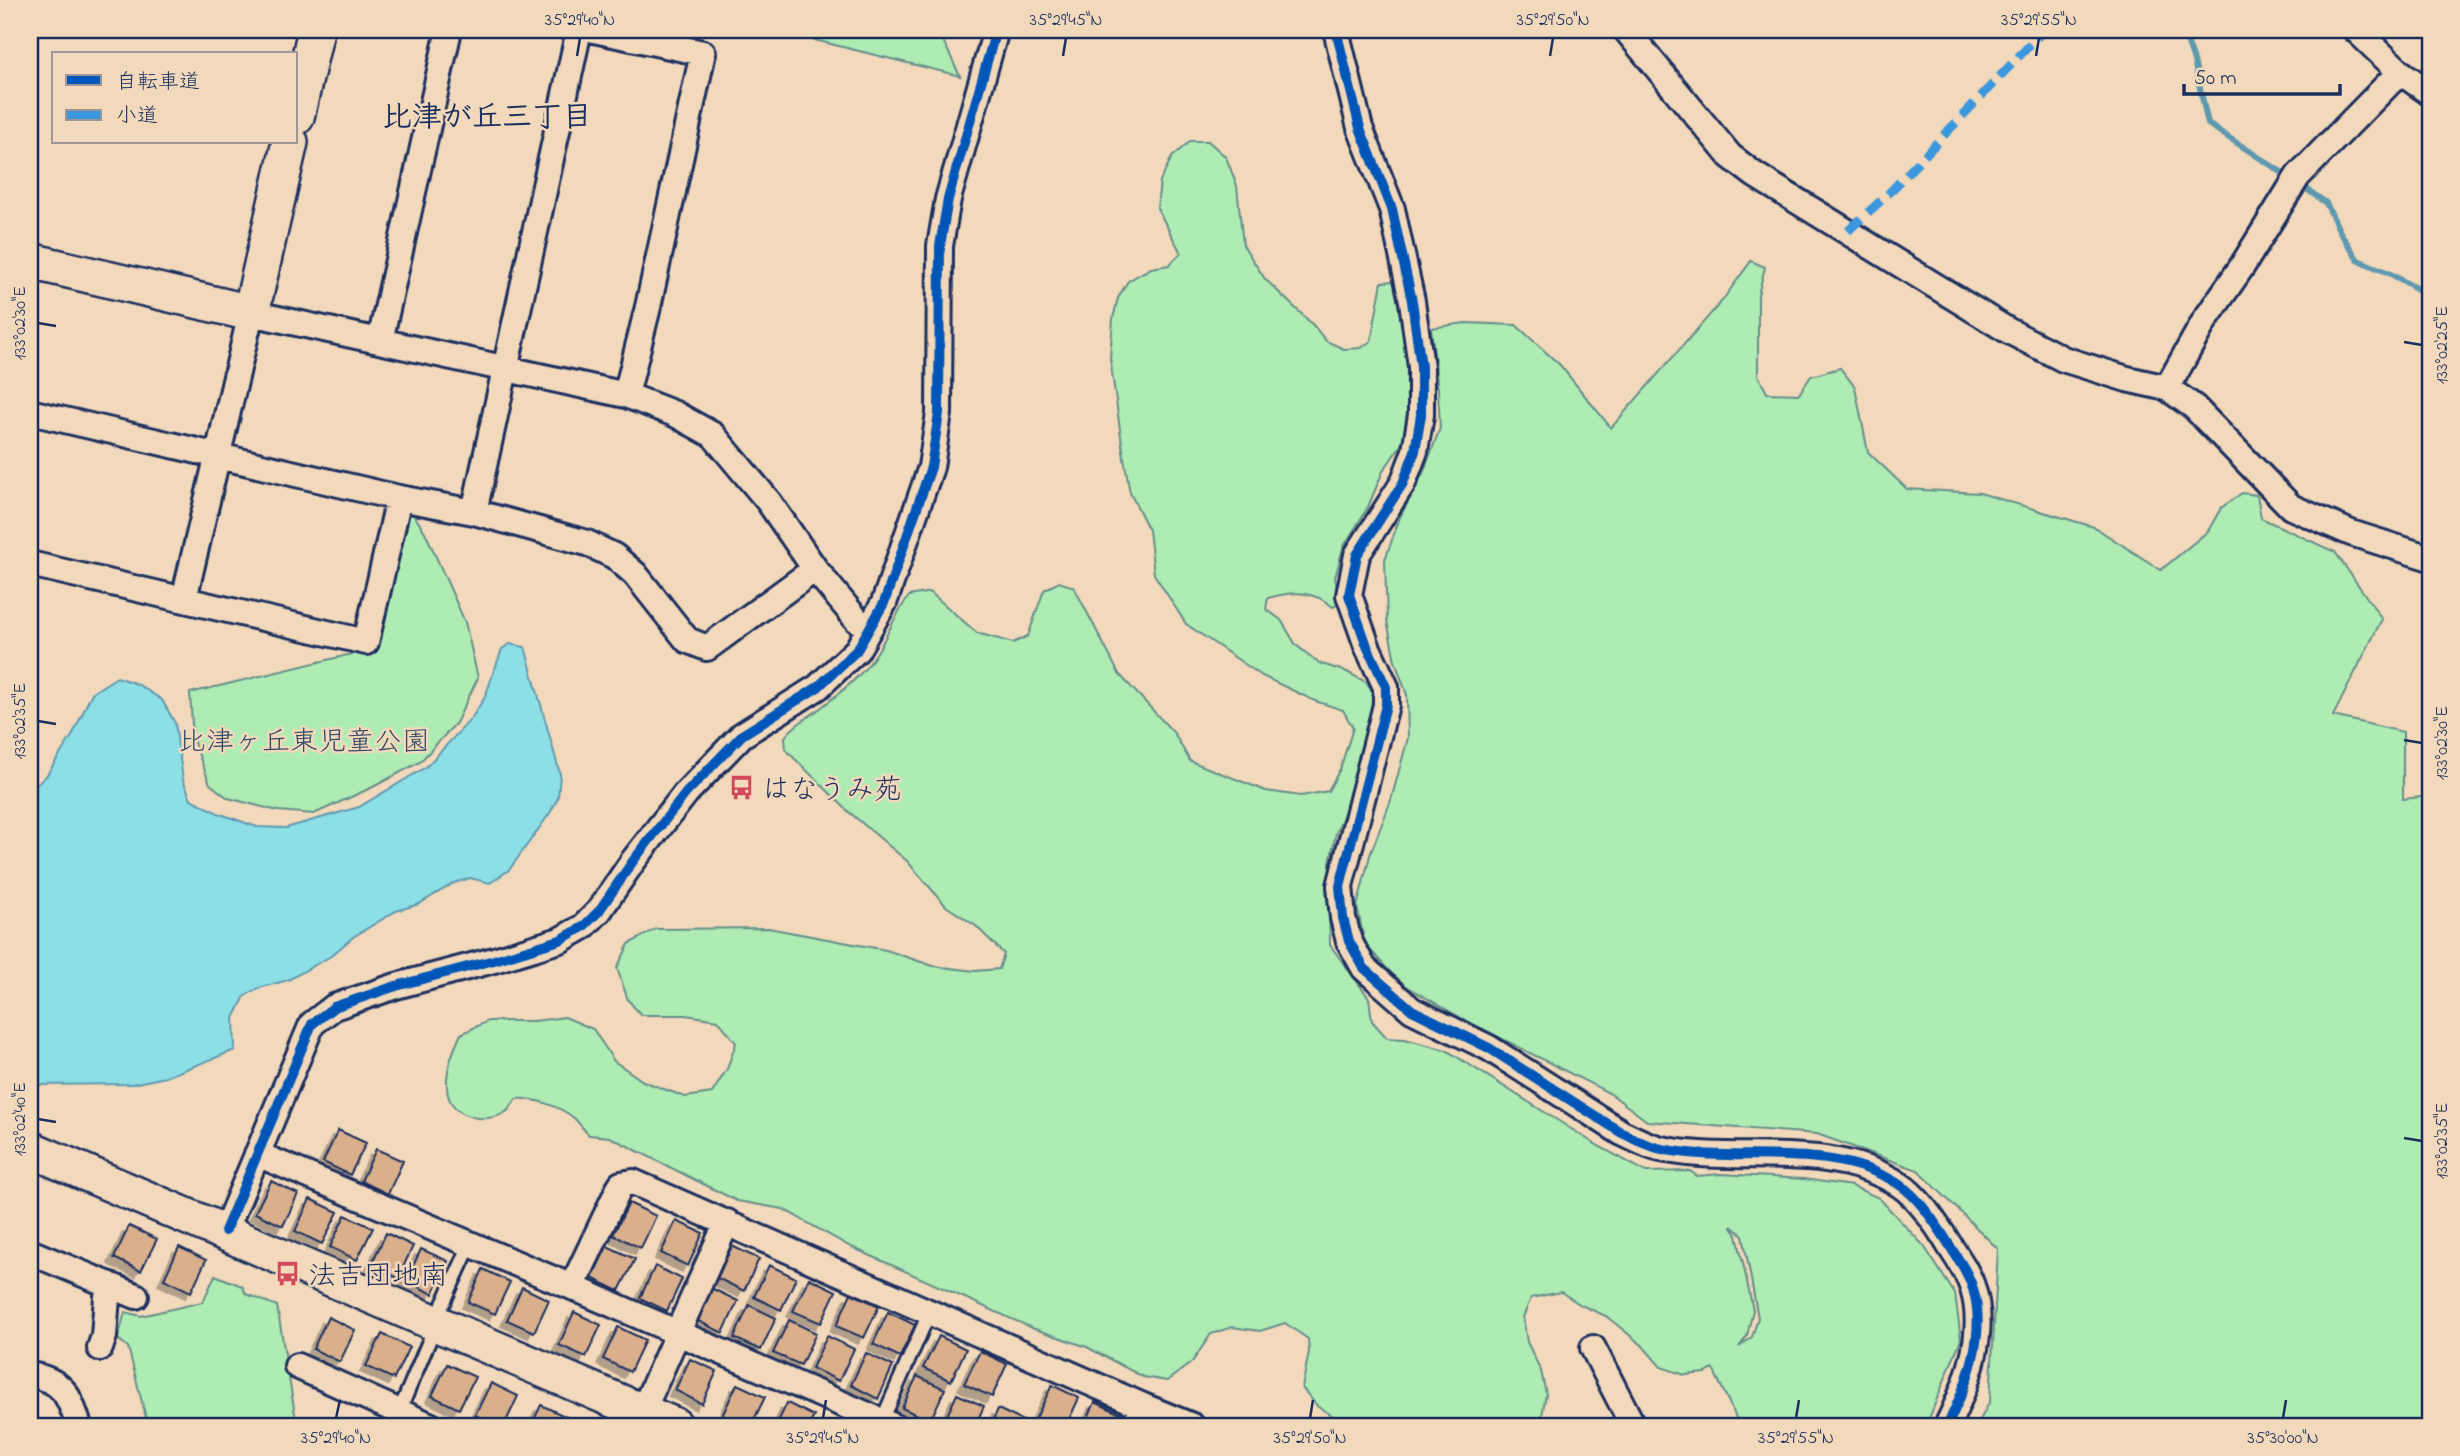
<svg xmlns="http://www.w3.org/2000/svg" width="2460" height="1456" font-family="'Indie Flower','Klee One',sans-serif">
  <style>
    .green { fill: #aeecb4; stroke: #648e89; stroke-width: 2; fill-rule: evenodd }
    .water { fill: #8ddfe6; stroke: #5f99b0; stroke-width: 2 }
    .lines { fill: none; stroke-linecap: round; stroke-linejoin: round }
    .stream { stroke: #5f99b0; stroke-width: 6 }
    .building { fill: #daaf8b; stroke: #1b2f5e; stroke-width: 2; filter: url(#shadow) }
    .lane-casing { stroke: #1b2f5e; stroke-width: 18 }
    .street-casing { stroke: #1b2f5e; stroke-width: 30 }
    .secondary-casing { stroke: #1b2f5e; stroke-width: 40 }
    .lane { stroke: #f3d9bb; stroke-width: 12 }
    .street { stroke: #f3d9bb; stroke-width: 24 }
    .secondary { stroke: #f3d9bb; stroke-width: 35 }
    .quiet { stroke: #3a97de; stroke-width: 9; stroke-dasharray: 18 9; stroke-linecap: butt }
    .cycleway-casing { stroke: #f3d9bb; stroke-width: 15 }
    .cycleway { stroke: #0057b8; stroke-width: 10 }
    .ticks { fill: none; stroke: #1b2f5e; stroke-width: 2.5 }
    .labels { text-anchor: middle; stroke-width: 5; stroke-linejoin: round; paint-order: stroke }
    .park-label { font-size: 28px; fill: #314b6b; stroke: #f3d9bb }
    .poi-label { font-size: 28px; fill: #1b2f5e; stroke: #f3d9bb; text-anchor: start }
    .neighbourhood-label { font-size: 30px; font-weight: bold; fill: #1b2f5e; stroke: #f3d9bb }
    .neatline { fill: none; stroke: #1b2f5e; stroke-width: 2.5 }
    .ticks-label { font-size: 18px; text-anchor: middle; fill: #1b2f5e }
  </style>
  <defs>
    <filter id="shadow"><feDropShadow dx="-6" dy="6" stdDeviation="0" flood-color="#0004"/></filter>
  </defs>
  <rect width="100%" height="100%" fill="#f3d9bb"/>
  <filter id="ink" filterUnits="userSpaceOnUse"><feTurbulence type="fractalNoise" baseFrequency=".0143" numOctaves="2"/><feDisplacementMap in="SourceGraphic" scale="14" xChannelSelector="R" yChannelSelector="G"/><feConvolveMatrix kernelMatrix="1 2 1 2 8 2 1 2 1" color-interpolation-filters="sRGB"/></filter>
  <g filter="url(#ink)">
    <path class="green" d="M774 30H938L960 76Z
      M1190 141H1208L1226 157 1237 186 1243 245 1265 279 1313 325 1326 341 1344 349 1361 348 1371 341 1382 282 1394 281 1411 375 1408 425 1401 445 1383 471 1368 507 1343 548 1335 578 1341 603 1333 607C1313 590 1292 591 1268 598L1266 609 1281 620 1296 645 1319 663 1347 672 1366 682 1373 694 1364 751 1352 794 1336 833 1330 862 1329 910 1330 945 1369 998 1372 1021 1387 1038 1405 1039 1446 1050 1595 1144 1646 1172 1690 1171 1697 1176 1721 1174 1804 1179 1852 1186 1879 1198 1924 1246 1955 1294 1961 1339 1926 1426H1740L1713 1369 1706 1373 1685 1375 1661 1367 1642 1345 1606 1316 1581 1305 1561 1292 1531 1298 1523 1317 1527 1342 1541 1371 1546 1394 1540 1426H1350L1318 1407 1302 1388 1309 1352 1308 1339 1285 1323 1260 1331 1232 1327 1211 1334 1192 1362 1167 1381 1143 1377 1087 1347 1032 1328 849 1246 783 1209 737 1201 610 1137 589 1135C584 1130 579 1123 574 1118 561 1107 533 1097 516 1099 513 1103 510 1109 506 1112 483 1126 447 1116 447 1087 446 1068 453 1051 461 1034L488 1021H534L565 1017 593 1029 614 1061 643 1081 685 1097 712 1093 727 1069 736 1043 718 1020 686 1015H641L628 1000 617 968 629 944 656 929 768 928 886 950 933 966 975 971 999 969 1004 954 976 926 946 906 907 861 849 812 786 750 785 737C795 723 810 717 823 706 836 696 849 686 860 674 883 652 890 621 909 596L930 592 977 633 1013 643 1028 636 1044 590 1059 582 1074 587 1119 674 1174 733 1190 761 1266 791 1301 796 1328 791 1340 769 1353 728 1343 710 1315 701 1262 676 1186 624 1154 574 1149 530 1130 493 1124 458 1110 358 1113 319 1118 298 1128 281 1151 268 1169 265 1181 253 1157 208 1160 181 1172 157ZM1731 1226 1743 1235 1758 1318 1752 1337 1739 1347 1747 1336 1753 1310 1737 1235Z
      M1751 261 1765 267 1758 295V375L1767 393 1799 394 1811 376 1840 368 1855 387 1868 452 1907 489 1980 493 2094 527 2161 570 2208 531 2221 508 2242 493 2257 495 2261 518 2335 552 2382 619 2333 716 2403 732V799L2430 796V1426H1977L1990 1401 1998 1249 1918 1170 1817 1134 1647 1121 1611 1094 1463 1019 1399 982 1365 944 1357 907 1370 855 1391 800 1408 738 1407 695 1395 661 1387 621 1385 560 1400 517 1424 471 1440 428 1438 389 1431 328 1465 323 1516 325 1560 365 1611 428 1722 301Z
      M412 512 425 532 465 622 478 678 456 723 420 762 373 787 314 814 278 811 228 798 210 784 193 740 190 693 373 649 404 517Z
      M215 1275 242 1286 246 1294 277 1306 297 1426H148L128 1347 118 1339 125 1312 141 1316 203 1302Z"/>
    <path class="water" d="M510 644 525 647 560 774 558 798 550 813 509 870 490 883 470 878 454 883 419 904 396 911 353 937 331 956 288 980 259 988 245 996 234 1018 235 1050 166 1077 132 1084 30 1085V791L46 776 72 736 92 693 117 677 137 684 162 700 175 723 183 780 191 799 218 813 257 827 286 828 359 807 426 767 471 719 485 697 502 649Z"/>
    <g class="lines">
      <path class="stream" d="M2183 30 2194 61 2208 124 2292 179
        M2301 185 2326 203 2340 232 2358 260 2389 273 2421 291 2430 293"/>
    </g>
    <path class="building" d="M338 1130 366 1143 350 1175 323 1162Z
      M376 1149 403 1161 388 1194 361 1181Z
      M271 1181 298 1194 283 1226 255 1213Z
      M310 1199 338 1212 322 1244 295 1231Z
      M629 1203 656 1216 641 1248 613 1235Z
      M345 1215 373 1228 357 1260 330 1247Z
      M676 1221 703 1233 688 1266 661 1253Z
      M129 1226 157 1239 141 1271 114 1258Z
      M386 1233 413 1246 398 1278 371 1265Z
      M607 1246 635 1259 619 1291 592 1278Z
      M732 1246 759 1259 744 1291 717 1278Z
      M179 1247 206 1260 191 1292 164 1279Z
      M421 1249 448 1261 433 1294 406 1281Z
      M769 1265 796 1278 781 1310 754 1297Z
      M655 1266 682 1279 667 1311 640 1298Z
      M483 1269 510 1282 495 1314 468 1302Z
      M809 1278 836 1291 821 1323 793 1311Z
      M522 1287 549 1300 534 1332 507 1320Z
      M711 1288 738 1301 723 1333 696 1320Z
      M851 1293 879 1306 864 1338 836 1326Z
      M749 1305 776 1318 761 1350 734 1338Z
      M574 1312 601 1325 586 1357 559 1345Z
      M888 1312 915 1325 900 1357 873 1344Z
      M328 1317 355 1330 340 1362 313 1349Z
      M789 1320 816 1333 801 1365 773 1353Z
      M618 1327 645 1340 630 1372 603 1359Z
      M382 1334 409 1347 394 1379 366 1366Z
      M827 1336 854 1349 839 1381 812 1368Z
      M939 1336 966 1349 951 1381 923 1368Z
      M980 1351 1007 1364 992 1397 964 1384Z
      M866 1353 893 1366 878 1399 851 1385Z
      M690 1359 717 1371 702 1404 675 1390Z
      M447 1364 475 1377 459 1409 432 1396Z
      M917 1376 945 1389 930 1421 902 1408Z
      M491 1383 518 1396 504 1426H498L475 1415Z
      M737 1384 765 1397 751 1426H744L722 1416Z
      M1052 1385 1079 1398 1066 1426H1055L1036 1418Z
      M957 1394 984 1406 975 1426H942Z
      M1095 1402 1123 1415 1117 1426H1084Z
      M787 1403 814 1416 809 1426H776Z
      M541 1405 569 1418 565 1426H531Z
      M998 1409 1025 1422 1023 1426H990Z"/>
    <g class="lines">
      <defs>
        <path id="lane" d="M443 1304 470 1245
          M399 1412 429 1341
          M881 1423 930 1311"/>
        <path id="street" d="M594 30 703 53 648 307 626 395
          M1336 30 1360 128 1392 209 1412 301 1421 367V415L1415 451 1403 483 1357 555 1349 595 1367 646 1386 687V705L1340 886 1343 918 1349 941 1364 968 1412 1010 1489 1048 1622 1133C1637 1140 1651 1148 1667 1150 1743 1164 1831 1140 1900 1185 1920 1198 1941 1231 1953 1251 1961 1263 1969 1275 1973 1289 1987 1334 1967 1385 1947 1426
          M1626 30 1730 156 1755 175 2007 330 2063 359 2127 379 2167 388 2194 407 2291 507 2351 533 2430 558
          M2356 30 2400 72 2430 93
          M380 341 449 30
          M2167 388 2205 320 2241 268 2298 176 2400 72
          M30 412 399 498
          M474 512 579 30
          M30 564 366 642 399 498 474 512 587 543 614 556 635 574 687 640 707 648 815 569
          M184 599 251 313 626 395 675 414 713 435 769 502 815 569 857 620 869 629
          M257 1154 572 1287 621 1184 633 1182 1143 1406
          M225 1231 312 1024 334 1007 396 986 494 960 560 940 583 927 599 911 633 861 686 793 742 735 818 687 857 650 884 603 931 467 939 413 940 246 948 199 996 30
          M30 1252 136 1296
          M572 1287 893 1426
          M100 1348 104 1336 108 1284
          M1593 1348 1633 1426
          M297 1366 431 1426
          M30 1375C64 1380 69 1396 79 1426
          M636 1426 727 1222
          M1134 1426 1143 1406 1192 1426"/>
        <path id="secondary" d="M296 117 316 30
          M30 261 251 313 290 142
          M30 1149 675 1426"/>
      </defs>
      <use href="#lane" class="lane-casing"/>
      <use href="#street" class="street-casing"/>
      <use href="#secondary" class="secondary-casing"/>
      <use href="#lane" class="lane"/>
      <use href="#street" class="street"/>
      <use href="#secondary" class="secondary"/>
      <path class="quiet" d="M1848 231 1888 194 2044 30"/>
      <defs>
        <path id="cycleway" d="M1336 30 1360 128 1392 209 1412 301 1421 367V415L1415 451 1403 483 1357 555 1349 595 1367 646 1386 687V705L1340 886 1343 918 1349 941 1364 968 1412 1010 1489 1048 1622 1133C1637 1140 1651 1148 1667 1150 1743 1164 1831 1140 1900 1185 1920 1198 1941 1231 1953 1251 1961 1263 1969 1275 1973 1289 1987 1334 1967 1385 1947 1426
          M225 1231 312 1024 334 1007 396 986 494 960 560 940 583 927 599 911 633 861 686 793 742 735 818 687 857 650 884 603 931 467 939 413 940 246 948 199 996 30"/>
      </defs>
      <use href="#cycleway" class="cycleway-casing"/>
      <use href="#cycleway" class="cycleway"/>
    </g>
  </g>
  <path class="ticks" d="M577 56 580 38M1063 56 1066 38M1550 56 1553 38M2036 56 2039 38M38 323 56 326M2404 342 2422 345M38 721 56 724M2404 740 2422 743M38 1119 56 1122M2404 1138 2422 1141M336 1418 340 1400M823 1418 826 1400M1310 1418 1313 1400M1796 1418 1799 1400M2283 1418 2286 1400"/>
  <defs>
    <symbol id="bus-bare" viewBox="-9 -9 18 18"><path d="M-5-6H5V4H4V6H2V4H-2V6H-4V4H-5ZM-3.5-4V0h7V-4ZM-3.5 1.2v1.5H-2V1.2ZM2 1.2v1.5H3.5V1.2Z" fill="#d1495b" stroke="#f3d9bb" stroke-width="2.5" paint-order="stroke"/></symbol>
  </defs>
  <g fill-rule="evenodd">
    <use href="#bus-bare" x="724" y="770" width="35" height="35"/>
    <use href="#bus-bare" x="270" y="1256" width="35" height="35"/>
  </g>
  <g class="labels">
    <g class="park-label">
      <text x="304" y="750">比津ヶ丘東児童公園</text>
    </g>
    <g class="poi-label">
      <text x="762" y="798">はなうみ苑</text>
      <text x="308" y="1284">法吉団地南</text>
    </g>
    <g class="neighbourhood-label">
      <text x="487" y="126">比津が丘三丁目</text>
    </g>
  </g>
  <rect width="2460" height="1456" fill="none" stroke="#f3d9bb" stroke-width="77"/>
  <rect x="52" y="52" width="245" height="91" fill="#f3d9bb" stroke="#9d9596" stroke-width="2"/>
  <rect x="66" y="75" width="35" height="10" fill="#0057b8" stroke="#9d9596" stroke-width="2"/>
  <text x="116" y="88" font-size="21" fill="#1b2f5e">自転車道</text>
  <rect x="66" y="110" width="35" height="10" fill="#3a97de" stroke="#9d9596" stroke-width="2"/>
  <text x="116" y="122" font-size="21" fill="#1b2f5e">小道</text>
  <path d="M2184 84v10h156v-10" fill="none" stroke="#1b2f5e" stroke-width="3.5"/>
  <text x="2194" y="84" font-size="21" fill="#1b2f5e" stroke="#f3d9bb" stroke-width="5" paint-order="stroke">50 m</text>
  <rect x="38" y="38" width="2384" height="1380" class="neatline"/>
  <g class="ticks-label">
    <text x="580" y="25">35°29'40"N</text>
    <text x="1066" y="25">35°29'45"N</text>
    <text x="1553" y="25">35°29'50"N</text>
    <text x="2039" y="25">35°29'55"N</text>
    <text transform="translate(19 323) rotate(-90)" y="6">133°02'30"E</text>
    <text transform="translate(2441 345) rotate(-90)" y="6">133°02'25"E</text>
    <text transform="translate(19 721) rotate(-90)" y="6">133°02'35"E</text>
    <text transform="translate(2441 743) rotate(-90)" y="6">133°02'30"E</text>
    <text transform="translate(19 1119) rotate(-90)" y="6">133°02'40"E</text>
    <text transform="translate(2441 1141) rotate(-90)" y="6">133°02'35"E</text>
    <text x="336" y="1443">35°29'40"N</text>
    <text x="823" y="1443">35°29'45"N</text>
    <text x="1310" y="1443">35°29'50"N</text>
    <text x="1796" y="1443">35°29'55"N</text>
    <text x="2283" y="1443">35°30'00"N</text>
  </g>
</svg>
